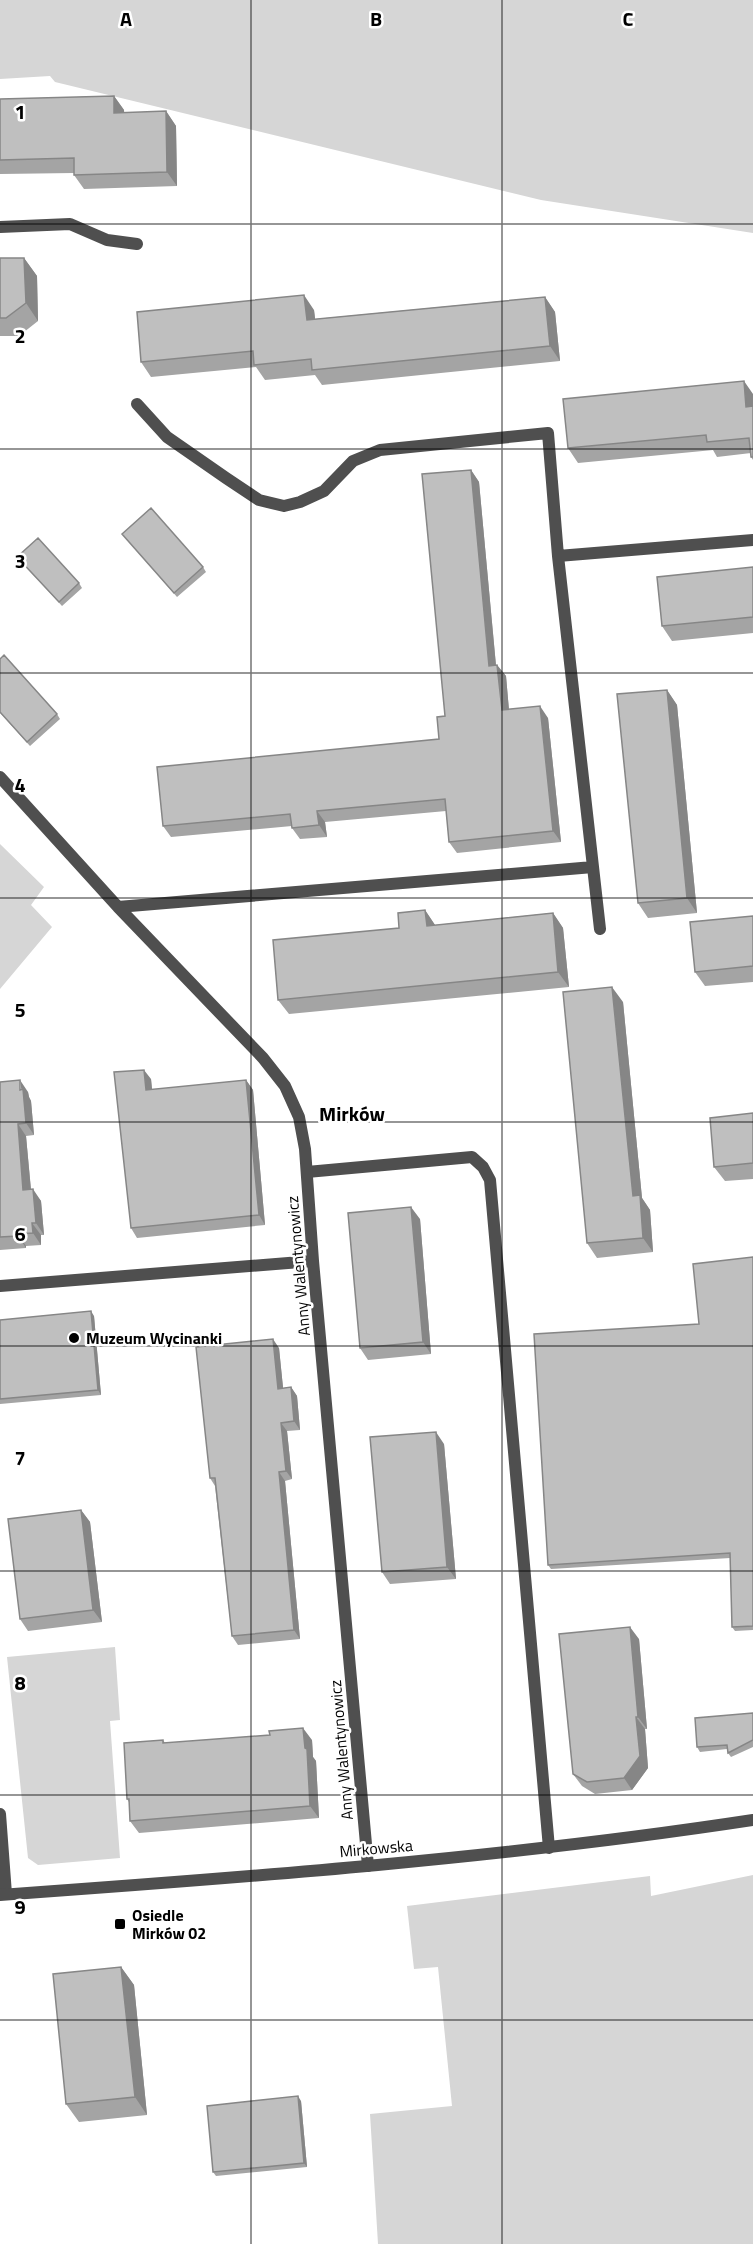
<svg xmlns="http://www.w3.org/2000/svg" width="753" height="2244" font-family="'Titillium Web',sans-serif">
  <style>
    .green { fill: #d6d6d6 }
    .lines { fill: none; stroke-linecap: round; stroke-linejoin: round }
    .minor { stroke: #4f4f4f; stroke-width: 12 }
    .tertiary { stroke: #4f4f4f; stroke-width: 12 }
    .wall { fill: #a4a4a4 }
    .shaded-wall { fill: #868686 }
    .building { fill: #bfbfbf; stroke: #868686; stroke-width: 1.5 }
    .grid { fill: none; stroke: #000; stroke-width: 1.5; stroke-opacity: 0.55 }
    .poi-dot { fill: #000; stroke: #fff; stroke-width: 2 }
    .labels { text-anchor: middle; stroke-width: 5; stroke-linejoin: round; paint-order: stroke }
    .street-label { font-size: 16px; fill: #000; stroke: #fff }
    .poi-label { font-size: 16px; font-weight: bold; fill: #000; stroke: #fff; text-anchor: start }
    .quarter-label { font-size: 20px; font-weight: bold; fill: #000; stroke: #fff }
    .grid-label { font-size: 20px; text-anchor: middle; font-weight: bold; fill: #000; stroke: #fff; stroke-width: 5; stroke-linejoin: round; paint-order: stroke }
  </style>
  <rect width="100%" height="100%" fill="#fff"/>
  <path class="green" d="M0 0H753V233L541 200 55 82 50 76 0 79Z
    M0 844 44 887 31 905 52 927 0 989Z
    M115 1647 120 1720 110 1721 120 1858 38 1865 28 1858 7 1657Z
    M753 1875V2244H378L370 2114 452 2106 438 1967 414 1969 407 1906 650 1876 651 1896Z"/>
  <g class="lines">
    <path class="minor" d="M0 227 70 224 107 240 137 244
      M137 404 167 437 226 478 259 500 284 506 300 502 324 491 353 461 380 450 548 433 558 556 600 929
      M558 556 753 540
      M0 777 118 907 263 1058 285 1086 299 1117 305 1149 313 1261 368 1866
      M118 907 593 867
      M307 1172 472 1157 483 1167 490 1180 549 1848
      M0 1286 313 1261
      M0 1814 6 1894"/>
    <path class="tertiary" d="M0 1895C252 1877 504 1858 753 1820"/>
  </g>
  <path class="wall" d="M114 96 124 110V113L166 111 176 126 177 186 84 189 74 175V173L0 174V99Z
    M0 258H24L37 276 38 321 19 336H0Z
    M545 297 555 312 560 361 322 385 315 375 265 380 256 367 151 377 141 362 314 310 315 319Z
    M753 394V460L751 457V453L717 457 713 450 578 463 568 448Z
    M471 470 479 482 496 665H497L506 676 509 710 548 718 561 842 457 853 449 842 446 811 325 822 327 837 300 839 292 828V826L171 837 163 826 439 739 445 716Z
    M122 534 203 567 206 572 177 597Z
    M17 557 79 583 82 588 62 606Z
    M753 567V633L672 641 662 626Z
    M0 659 57 714 60 719 30 746 0 713Z
    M667 690 677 705 697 913 648 918 638 903Z
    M425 910 435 925 553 913 563 928 569 987 289 1014 278 1000 399 928Z
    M753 916V982L705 986 695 972Z
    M623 1002 642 1198 650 1210 653 1252 597 1258 587 1243Z
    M151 1079 152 1090 246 1080 253 1090 265 1225 137 1238 131 1228Z
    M0 1082 28 1092 29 1097 31 1101 34 1135 26 1136 31 1189 41 1201 44 1235H41V1245L26 1246V1248L0 1250Z
    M753 1113V1179L725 1181 714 1167Z
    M420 1219 431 1354 368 1360 360 1348Z
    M753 1257V1630L735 1631 732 1627 730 1558 551 1569 548 1565 699 1324Z
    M94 1316 101 1395 0 1404V1320Z
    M279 1348 283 1388 291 1387 297 1396 300 1430 287 1431 292 1479 285 1481 300 1639 238 1645 232 1636 215 1486 210 1478Z
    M444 1444 456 1579 390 1584 382 1572Z
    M81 1510 90 1522 102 1622 28 1631 20 1619Z
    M639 1639 647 1729H645L648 1768 632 1790 595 1794 582 1786 573 1774Z
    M753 1713V1747L731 1757 728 1753 727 1749 700 1752 697 1747Z
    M163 1740 165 1743 312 1740 313 1757 316 1761 319 1818 139 1833 130 1821 129 1802 127 1799Z
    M121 1967 134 1985 147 2115 79 2122 66 2104Z
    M301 2101 307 2167 216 2176 213 2172Z"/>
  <path class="shaded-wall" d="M114 96 124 110 125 128 114 113Z
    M166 111 176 126 177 186 167 172Z
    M24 258 37 276 38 321 26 303Z
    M304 295 314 310 317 334 307 320Z
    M545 297 555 312 560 361 550 346Z
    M744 381 753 394V416L746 407Z
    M471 470 479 482 497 677 489 666Z
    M497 665 506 676 510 722 502 710Z
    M667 690 677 705 697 913 687 898Z
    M540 706 548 718 561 842 553 831Z
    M317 811 325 822 327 837 319 825Z
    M425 910 435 925 427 926Z
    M553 913 563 928 569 987 558 972Z
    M612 987 623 1002 642 1198 650 1210 653 1252 643 1238 633 1196Z
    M144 1070 151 1079 153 1099 146 1090Z
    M20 1080 28 1092 29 1097 31 1101 34 1135 26 1123Z
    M246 1080 253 1090 265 1225 259 1215Z
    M18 1124 26 1136 32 1202 23 1190Z
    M33 1189 41 1201 44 1235 36 1223Z
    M411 1207 420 1219 431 1354 423 1342Z
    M32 1223 41 1235V1245L33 1233Z
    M18 1234 26 1246V1248L18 1236Z
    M91 1311 94 1316 101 1395 98 1390Z
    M273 1339 279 1348 284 1397 278 1389Z
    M291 1387 297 1396 300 1430 294 1421Z
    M281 1423 287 1431 292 1479 286 1471Z
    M436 1432 444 1444 456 1579 447 1567Z
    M279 1472 285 1481 300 1639 294 1630Z
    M81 1510 90 1522 102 1622 93 1610Z
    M630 1627 639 1639 647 1729 638 1717Z
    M636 1717 645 1729 648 1768 632 1790 624 1778Z
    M303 1728 312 1740 313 1757 316 1761 319 1818 310 1806Z
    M121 1967 134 1985 147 2115 135 2097Z
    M298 2096 301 2101 307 2167 304 2163Z"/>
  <path class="building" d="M114 96V113L166 111 167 172 74 175V158L0 160V99Z
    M0 258H24L26 303 6 318H0Z
    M304 295 307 320 545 297 550 346 312 370 311 359 254 365 253 351 141 362 137 312Z
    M744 381 746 407 753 406V457H751L749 438 707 442 706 435 568 448 563 399Z
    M471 470 489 666 497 665 502 710 540 706 553 831 449 842 445 799 317 811 319 825 292 828 290 814 163 826 157 767 439 739 437 717 445 716 422 474Z
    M151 508 203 567 174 593 122 534Z
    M38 538 79 583 59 602 17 557Z
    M753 567V617L662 626 657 577Z
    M4 655 57 714 27 742 0 712V659Z
    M667 690 687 898 638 903 617 694Z
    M425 910 427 926 553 913 558 972 278 1000 273 940 399 928 398 913Z
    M753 916V966L695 972 690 922Z
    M612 987 633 1196 640 1195 643 1238 587 1243 563 992Z
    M144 1070 146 1090 246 1080 259 1215 131 1228 114 1072Z
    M20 1080V1090L23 1089 26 1123 18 1124 23 1190 33 1189 36 1223H32L33 1233 18 1234V1236L0 1237V1082Z
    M753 1113V1163L714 1167 710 1118Z
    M411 1207 423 1342 360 1348 348 1213Z
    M753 1257V1626L732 1627 730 1553 548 1565 534 1334 699 1324 693 1264Z
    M91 1311 98 1390 0 1399V1320Z
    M273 1339 278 1389 291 1387 294 1421 281 1423 286 1471 279 1472 294 1630 232 1636 215 1478H210L196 1347Z
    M436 1432 447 1567 382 1572 370 1437Z
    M81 1510 93 1610 20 1619 8 1519Z
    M630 1627 638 1717H636L640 1756 624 1778 587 1782 573 1774 559 1634Z
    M753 1713V1740L728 1753 727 1745 697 1747 695 1718Z
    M303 1728 305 1748 307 1749 310 1806 130 1821 129 1799H127L124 1743 163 1740V1743L270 1735 269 1731Z
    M121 1967 135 2097 66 2104 53 1974Z
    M298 2096 304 2163 213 2172 207 2106Z"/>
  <path class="grid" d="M251 0V2244M502 0V2244M0 224H753M0 449H753M0 673H753M0 898H753M0 1122H753M0 1346H753M0 1571H753M0 1795H753M0 2020H753"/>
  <g class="poi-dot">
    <circle cx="74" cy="1338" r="6"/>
    <rect x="114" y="1918" width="12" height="12" rx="3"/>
  </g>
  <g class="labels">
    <g class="street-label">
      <text transform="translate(298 1266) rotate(-95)" y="6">Anny Walentynowicz</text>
      <text transform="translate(341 1750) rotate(-95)" y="6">Anny Walentynowicz</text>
      <text transform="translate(376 1848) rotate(-5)" y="6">Mirkowska</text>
    </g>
    <g class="poi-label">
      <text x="86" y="1344">Muzeum Wycinanki</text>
      <text x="132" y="1921">Osiedle<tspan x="132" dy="18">Mirków 02</tspan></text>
    </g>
    <g class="quarter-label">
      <text x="352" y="1121">Mirków</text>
    </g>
  </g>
  <g class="grid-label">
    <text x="126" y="26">A</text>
    <text x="376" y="26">B</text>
    <text x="628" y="26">C</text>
    <text x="20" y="119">1</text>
    <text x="20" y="343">2</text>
    <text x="20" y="568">3</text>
    <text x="20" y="792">4</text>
    <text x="20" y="1017">5</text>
    <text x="20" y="1241">6</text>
    <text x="20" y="1465">7</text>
    <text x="20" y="1690">8</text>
    <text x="20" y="1914">9</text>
  </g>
</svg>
